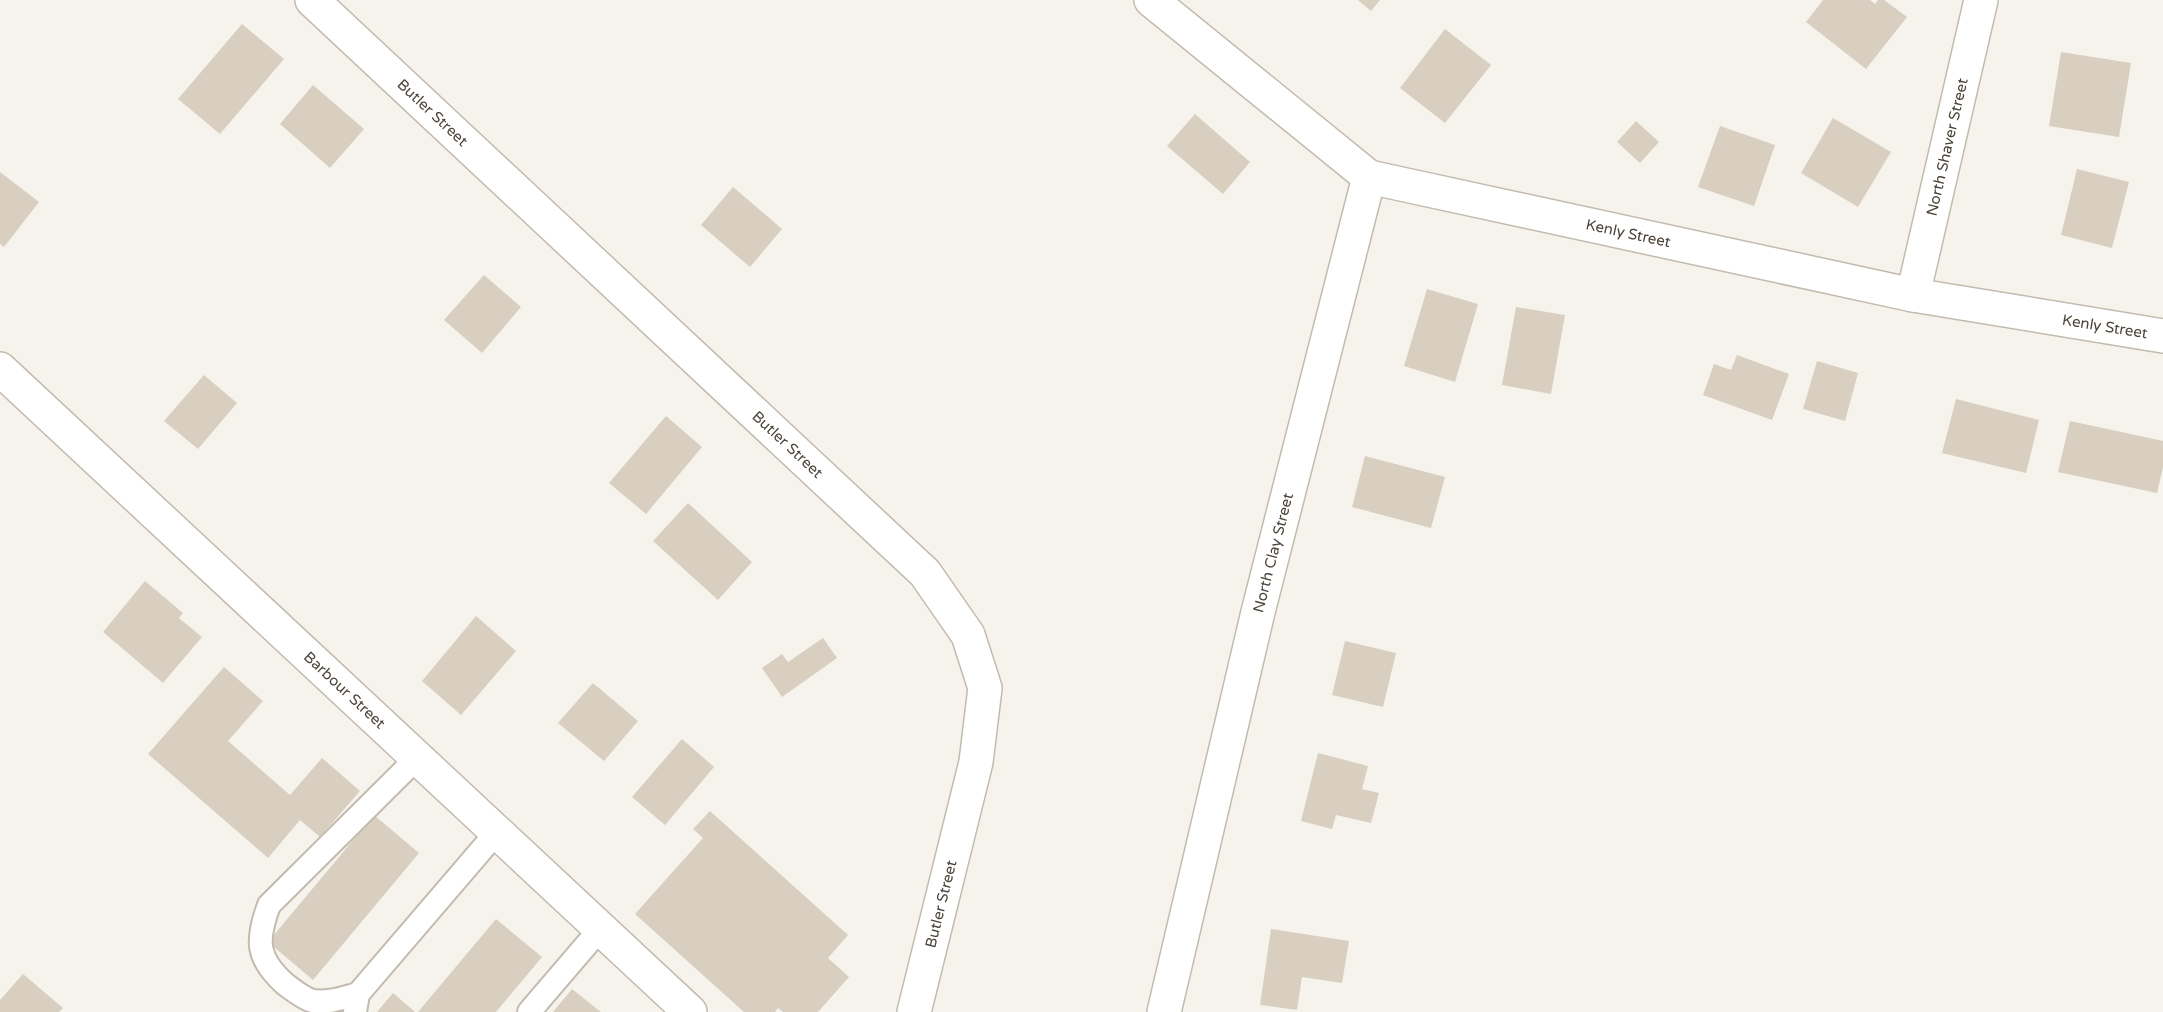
<svg xmlns="http://www.w3.org/2000/svg" width="2163" height="1012" font-family="'Varela Round',sans-serif">
  <style>
    .building { fill: #d8cfc1 }
    .lines { fill: none; stroke-linecap: round; stroke-linejoin: round }
    .lane-casing { stroke: #c2bbae; stroke-width: 26 }
    .street-casing { stroke: #c2bbae; stroke-width: 36 }
    .lane { stroke: #fff; stroke-width: 22 }
    .street { stroke: #fff; stroke-width: 33 }
    .labels { text-anchor: middle; stroke-width: 4.5; stroke-linejoin: round; paint-order: stroke }
    .street-label { font-size: 15px; fill: #4b4439; stroke: #fff }
  </style>
  <rect width="100%" height="100%" fill="#f6f3ec"/>
  <path class="building" d="M1358 0H1380L1371 11Z
    M1823 0H1870L1875 4 1878 0H1884L1907 17 1866 69 1806 22Z
    M242 24 284 59 220 134 178 99Z
    M1445 29 1491 65 1445 123 1400 88Z
    M2061 52 2131 63 2119 137 2049 126Z
    M313 85 364 129 330 168 280 124Z
    M1195 114 1250 162 1223 194 1167 146Z
    M1833 118 1891 152 1858 207 1801 173Z
    M1636 121 1659 142 1640 163 1617 142Z
    M1720 126 1775 145 1754 206 1698 187Z
    M2077 169 2129 182 2112 248 2061 235Z
    M0 172 39 202 4 247 0 244Z
    M733 187 782 229 750 267 701 225Z
    M484 275 521 307 482 353 444 320Z
    M1427 289 1478 304 1455 382 1404 366Z
    M1516 307 1565 315 1551 394 1502 385Z
    M1737 355 1789 374 1772 420 1703 395 1714 364 1731 370Z
    M1817 361 1858 373 1845 421 1803 409Z
    M204 375 237 403 198 449 164 421Z
    M1956 399 2039 420 2026 473 1942 453Z
    M666 416 702 447 646 514 609 483Z
    M2070 421 2163 441V467L2157 493 2058 472Z
    M1365 456 1445 477 1431 528 1352 507Z
    M688 503 752 562 718 600 653 541Z
    M145 581 183 613 179 618 202 637 163 683 103 632Z
    M476 616 516 651 461 715 422 681Z
    M823 638 837 658 782 697 762 668 782 654 788 662Z
    M1345 641 1396 653 1383 707 1332 695Z
    M224 667 263 701 228 741 290 795 322 758 360 791 320 837 300 820 268 858 148 754Z
    M593 683 638 721 604 761 558 723Z
    M682 739 714 767 665 825 632 797Z
    M1318 753 1368 766 1362 789 1379 793 1371 823 1336 815 1332 829 1301 821Z
    M710 811 848 935 828 958 849 977 818 1012H783L778 1008 775 1012H744L635 914 703 838 693 829Z
    M374 815 419 853 313 980 268 942Z
    M496 919 542 957 496 1012H418Z
    M1271 929 1349 941 1342 983 1302 977 1297 1010 1260 1005Z
    M23 974 63 1008 59 1012H0V1000Z
    M572 989 601 1012H553Z
    M393 993 415 1012H377Z"/>
  <g class="lines">
    <defs>
      <path id="lane" d="M358 994C343 998 329 1003 313 1001 304 999 293 990 285 984 256 958 256 940 269 905L416 759
        M355 1012 358 994 496 833
        M529 1012 600 929"/>
      <g id="street">
        <path id="s1" d="M312 0 925 573 968 635 985 688 976 762 914 1012"/>
        <path id="s2" d="M1151 0 1369 177 1913 295 2163 336"/>
        <path id="s3" d="M1913 295 1981 0"/>
        <path id="s4" d="M0 369 690 1012"/>
        <path id="s5" d="M1164 1012 1258 612 1369 177"/>
      </g>
    </defs>
    <use href="#lane" class="lane-casing"/>
    <use href="#street" class="street-casing"/>
    <use href="#lane" class="lane"/>
    <use href="#street" class="street"/>
  </g>
  <g class="labels">
    <g class="street-label">
      <text dy="5" stroke="none"><textPath href="#s1" startOffset="165">Butler Street</textPath></text>
      <text dy="5" stroke="none"><textPath href="#s3" startOffset="152">North Shaver Street</textPath></text>
      <text dy="5" stroke="none"><textPath href="#s2" startOffset="546">Kenly Street</textPath></text>
      <text dy="5" stroke="none"><textPath href="#s2" startOffset="1032">Kenly Street</textPath></text>
      <text dy="5" stroke="none"><textPath href="#s1" startOffset="651">Butler Street</textPath></text>
      <text dy="5" stroke="none"><textPath href="#s5" startOffset="472">North Clay Street</textPath></text>
      <text dy="5" stroke="none"><textPath href="#s4" startOffset="471">Barbour Street</textPath></text>
      <text transform="translate(941 904) rotate(-76)" y="5">Butler Street</text>
    </g>
  </g>
</svg>
